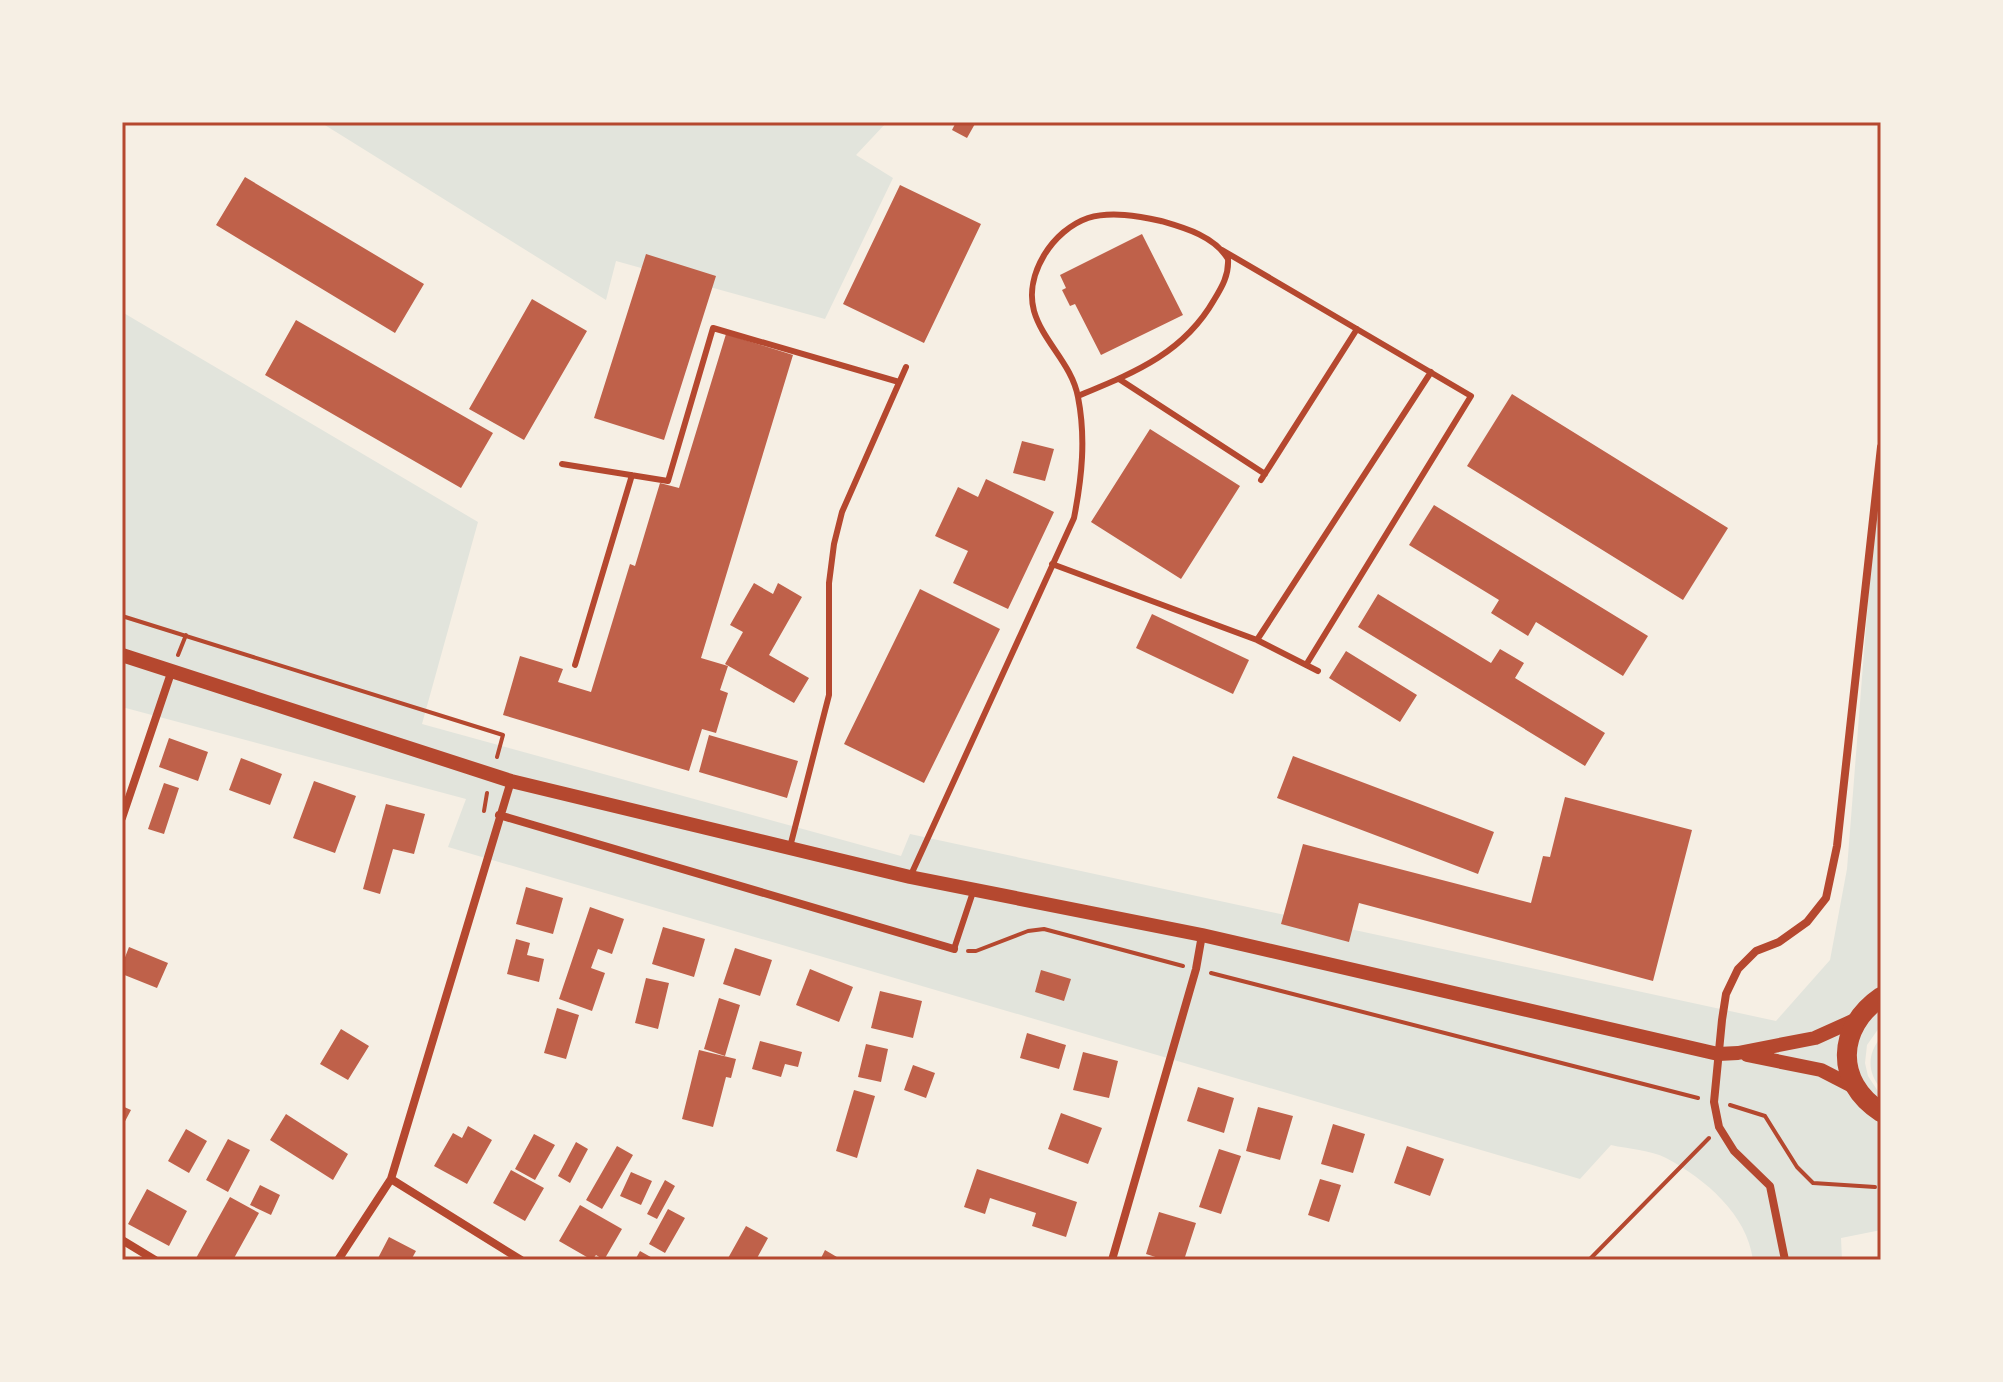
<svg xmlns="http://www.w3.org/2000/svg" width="2003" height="1382" font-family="Merriweather,serif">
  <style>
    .green { fill: #e2e4dc }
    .building { fill: #bf614a }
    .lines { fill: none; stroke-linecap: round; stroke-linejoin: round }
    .path { stroke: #b5482f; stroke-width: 4 }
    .service { stroke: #b5482f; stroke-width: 6 }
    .minor { stroke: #b5482f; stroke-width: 8 }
    .tertiary { stroke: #b5482f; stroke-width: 14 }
    .primary { stroke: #b5482f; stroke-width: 20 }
    .neatline { fill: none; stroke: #b5482f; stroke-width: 3 }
  </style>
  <rect width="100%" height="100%" fill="#f6efe4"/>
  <path class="green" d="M320 122H887L856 155 893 178 825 319 616 261 606 300Z
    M122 312 478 522 422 724 901 856 910 834 1776 1021 1830 960 1847 869 1875 512 1881 515V1025L1867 1045 1865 1063 1868 1076 1881 1096V1230L1841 1238 1842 1260H1753C1747 1214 1705 1179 1666 1158 1651 1150 1628 1149 1611 1145L1580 1179 448 847 466 799 122 707Z
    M1881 1037V1089C1867 1072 1867 1054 1881 1037Z"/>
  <path class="building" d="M956 122H976L967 138 952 130Z
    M245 177 424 284 395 333 216 225Z
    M900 185 981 224 924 343 843 304Z
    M1142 234 1183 315 1101 355 1075 304 1070 306 1062 290 1066 288 1060 275Z
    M646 254 716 276 664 440 594 418Z
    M532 299 587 331 524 440 469 409Z
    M296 320 493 433 461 488 265 375Z
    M726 334 793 355 701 658 728 666 720 690 728 693 716 733 702 729 689 771 503 715 520 656 563 669 558 682 591 692 630 564 635 566 660 483 679 488Z
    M1512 394 1728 528 1683 600 1467 466Z
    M1150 429 1240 486 1181 579 1091 522Z
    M1022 441 1054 449 1045 481 1013 473Z
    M986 479 1054 512 1008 609 953 583 968 551 935 536 958 487 978 497Z
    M1434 505 1648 636 1623 676 1536 622 1528 636 1491 613 1499 600 1409 545Z
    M754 583 773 594 778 583 802 597 769 655 809 678 794 703 725 664 743 632 730 625Z
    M920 589 1000 629 924 783 844 744Z
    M1378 594 1491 663 1500 649 1524 663 1515 678 1605 733 1585 766 1358 627Z
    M1152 614 1249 660 1233 694 1136 648Z
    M1346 651 1417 695 1400 722 1329 678Z
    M709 735 798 761 787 798 699 772Z
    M169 738 208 752 198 781 159 767Z
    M1293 756 1494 832 1478 874 1277 798Z
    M241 758 282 774 270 805 229 790Z
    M314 781 356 796 335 853 293 838Z
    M164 783 179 788 164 834 148 829Z
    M1565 797 1692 830 1653 981 1359 903 1349 942 1281 924 1303 844 1531 903 1543 856 1550 857Z
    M386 804 425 814 414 854 393 849 380 894 363 889Z
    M526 887 563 898 553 934 516 924Z
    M590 907 624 919 612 954 598 949 591 968 605 973 592 1011 559 999Z
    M663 927 705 939 694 977 652 964Z
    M516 939 530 943 527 955 544 959 539 982 507 974Z
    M129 947 168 963 157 988 122 974V965Z
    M735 948 772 960 760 996 723 984Z
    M810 969 853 987 839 1022 796 1005Z
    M1041 970 1071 979 1064 1001 1035 992Z
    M646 978 669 983 658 1029 635 1023Z
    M880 991 922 1001 913 1038 871 1028Z
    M719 998 740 1005 725 1056 704 1049Z
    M557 1008 579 1015 566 1059 544 1053Z
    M341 1029 369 1046 348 1080 320 1064Z
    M1027 1033 1066 1045 1059 1069 1020 1058Z
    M760 1041 802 1052 798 1067 785 1064 781 1077 752 1069Z
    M866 1044 888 1049 881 1082 858 1077Z
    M699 1050 736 1059 731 1078 726 1077 713 1127 682 1119Z
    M1083 1052 1118 1061 1109 1098 1073 1090Z
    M913 1065 935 1073 926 1098 904 1090Z
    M1198 1087 1234 1098 1224 1133 1187 1121Z
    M854 1090 875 1096 857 1158 836 1151Z
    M122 1106 131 1110 122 1127Z
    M1258 1107 1293 1116 1280 1160 1246 1151Z
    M1061 1113 1102 1128 1088 1164 1048 1149Z
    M286 1114 348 1154 333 1180 270 1140Z
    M1333 1124 1365 1134 1353 1173 1321 1164Z
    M468 1126 492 1140 467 1184 434 1166 453 1133 462 1138Z
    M186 1129 207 1141 189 1173 168 1161Z
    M534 1134 555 1145 535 1180 515 1169Z
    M228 1139 250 1150 228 1192 206 1180Z
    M576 1142 588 1149 570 1183 558 1176Z
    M617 1146 633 1155 602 1209 586 1200Z
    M1407 1146 1444 1159 1430 1196 1394 1183Z
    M1219 1149 1241 1156 1221 1214 1199 1207Z
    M977 1169 1077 1202 1066 1237 1032 1226 1036 1213 990 1198 985 1214 964 1207Z
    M511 1170 544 1188 525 1221 493 1203Z
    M631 1172 652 1181 641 1205 620 1196Z
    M1320 1179 1341 1185 1329 1222 1308 1215Z
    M665 1180 675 1186 657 1219 647 1214Z
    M260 1185 280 1195 271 1215 250 1205Z
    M147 1189 187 1211 169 1246 128 1224Z
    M230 1197 259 1213 233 1260H195Z
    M580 1205 622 1229 604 1260 596 1255 592 1260 559 1241Z
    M668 1209 685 1218 665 1253 649 1244Z
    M1159 1212 1196 1223 1184 1260H1165L1146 1254Z
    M746 1226 768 1238 756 1260H727Z
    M389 1237 416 1251 411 1260H377Z
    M825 1250 842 1260H820Z
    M640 1251 656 1260H635Z"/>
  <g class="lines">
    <path class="path" d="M122 616 503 735 497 757
      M178 655 186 635
      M484 811 487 793
      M968 951H976L1028 931 1044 929 1183 966
      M1211 973 1698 1098
      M1730 1105 1765 1116 1797 1167 1813 1183 1875 1187
      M1589 1260 1709 1138"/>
    <path class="service" d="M1222 250 1471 396 1306 665
      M1119 379 1265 474
      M562 464 668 481 713 328 899 382
      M1261 480 1357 329
      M1052 564 1257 640 1318 671
      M1257 640 1431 372
      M575 665 632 475
      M790 847 829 695V583L834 544 842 512 906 367
      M910 877 1074 518C1082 477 1086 438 1078 397 1072 364 1043 342 1034 311 1024 274 1053 230 1088 218 1111 211 1138 216 1161 221 1185 228 1214 236 1228 259 1229 275 1222 287 1214 300 1183 354 1133 373 1078 396
      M954 949 973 892"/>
    <path class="minor" d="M499 815 954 949
      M122 818 172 670
      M391 1179 521 1260
      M122 1240 155 1260
      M338 1260 391 1179 511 781
      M1112 1260 1196 969 1202 935
      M1785 1260 1770 1186 1734 1151 1719 1127 1714 1102 1722 1020 1726 994 1738 969 1756 951 1779 942 1807 922 1826 898 1837 846 1881 447"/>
    <path class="tertiary" d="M122 655 511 781 910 877 1202 935 1718 1054 1738 1053 1815 1038 1857 1019
      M1747 1055 1821 1070 1856 1088"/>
    <path class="primary" d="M1881 997C1837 1027 1834 1082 1881 1112"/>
  </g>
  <rect width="2003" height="1382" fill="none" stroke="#f6efe4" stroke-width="248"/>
  <rect x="124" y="124" width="1755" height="1134" class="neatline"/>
</svg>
